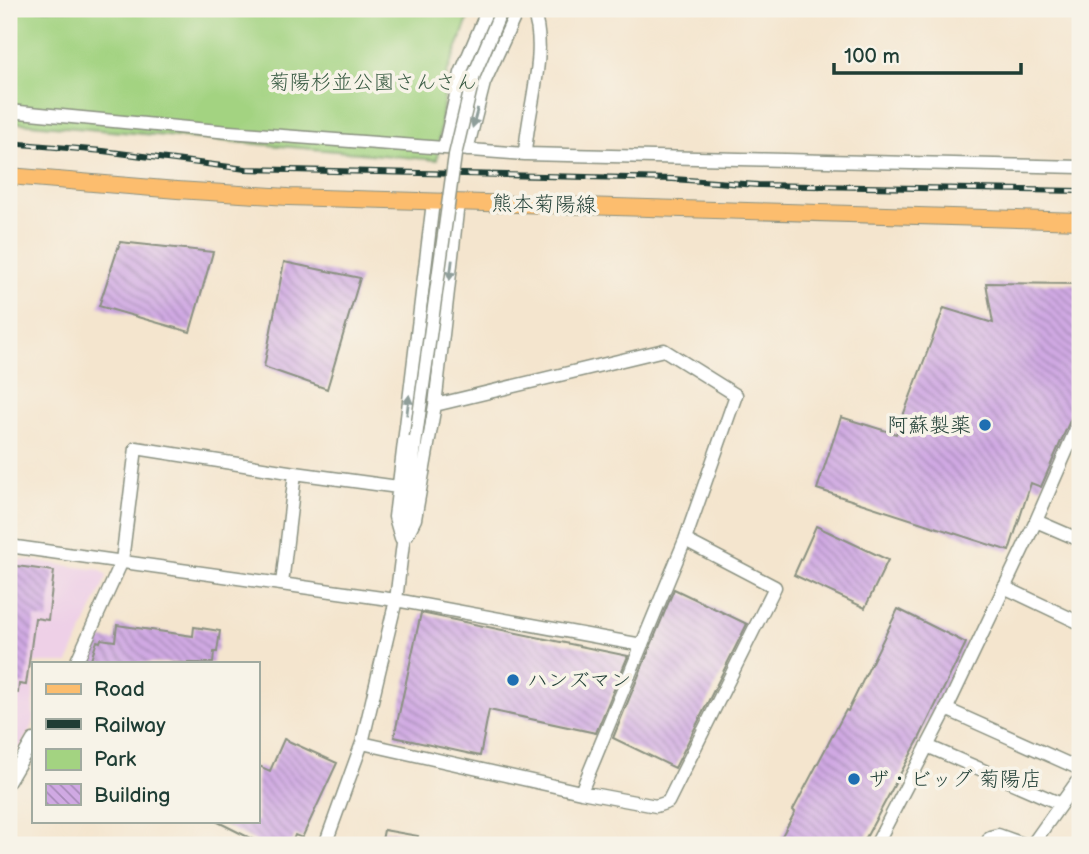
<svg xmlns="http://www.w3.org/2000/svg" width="1089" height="854" font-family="'Balsamiq Sans','Klee One',sans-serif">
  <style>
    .built { fill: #eed0e7 }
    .green { fill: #a3d381; stroke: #61885a; stroke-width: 2 }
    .building { fill: url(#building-back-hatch) }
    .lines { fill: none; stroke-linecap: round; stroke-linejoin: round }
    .minor-casing { stroke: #8a9181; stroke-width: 15 }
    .major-casing { stroke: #8a9181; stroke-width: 18 }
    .minor { stroke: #fff; stroke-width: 12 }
    .major { stroke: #fcbd6e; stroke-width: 16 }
    .rail-casing { stroke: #1f3d34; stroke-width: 6 }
    .rail { stroke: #f7f3e8; stroke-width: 3.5; stroke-dasharray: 10; stroke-linecap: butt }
    .minor-bridge-casing { stroke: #8a9181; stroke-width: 15; stroke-linecap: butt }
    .minor-bridge { stroke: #fff; stroke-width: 12 }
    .oneway { fill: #8f9e9a }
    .poi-dot { fill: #1f6fb2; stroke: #f7f3e8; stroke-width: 2.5 }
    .labels { text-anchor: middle; stroke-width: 7; stroke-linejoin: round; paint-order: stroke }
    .park-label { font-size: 21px; fill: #395b43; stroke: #f7f3e8 }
    .street-label { font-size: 21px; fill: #1f3d34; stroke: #f7f3e8 }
    .poi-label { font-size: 21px; fill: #1f3d34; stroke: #f7f3e8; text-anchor: start }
  </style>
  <defs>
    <pattern id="building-back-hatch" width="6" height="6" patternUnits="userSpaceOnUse" patternTransform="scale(1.75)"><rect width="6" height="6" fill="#d0a9e3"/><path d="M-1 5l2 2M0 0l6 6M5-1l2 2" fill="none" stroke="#a88bb9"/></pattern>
  </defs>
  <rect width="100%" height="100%" fill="#f7f3e8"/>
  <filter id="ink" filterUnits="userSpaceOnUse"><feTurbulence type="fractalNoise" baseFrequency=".0143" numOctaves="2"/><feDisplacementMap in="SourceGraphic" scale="14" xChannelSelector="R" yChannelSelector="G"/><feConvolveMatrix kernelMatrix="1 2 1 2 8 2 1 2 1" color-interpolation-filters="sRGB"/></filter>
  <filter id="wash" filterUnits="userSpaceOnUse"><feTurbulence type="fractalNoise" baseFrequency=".00686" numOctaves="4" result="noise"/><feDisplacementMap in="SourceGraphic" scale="28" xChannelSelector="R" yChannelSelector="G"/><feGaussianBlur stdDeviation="1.57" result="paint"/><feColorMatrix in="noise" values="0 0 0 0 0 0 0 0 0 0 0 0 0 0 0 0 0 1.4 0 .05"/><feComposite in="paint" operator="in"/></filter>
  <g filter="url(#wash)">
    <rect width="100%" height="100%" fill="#f4e5ce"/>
    <path class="built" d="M9 558 101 570 107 576 68 663H33V725L9 766Z"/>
    <path class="green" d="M9 9H472L447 73 437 160 9 122Z"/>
    <g id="blocks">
      <path class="building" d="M120 242 213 252 190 332 99 306Z
        M284 262 360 278 327 389 264 367Z
        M986 283 1080 284V404L1072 416 1041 487 1031 483 1009 551 817 489 841 417 896 434 944 308 993 323Z
        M816 526 888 560 865 608 794 575Z
        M9 565 54 571 48 620 35 618 26 685 19 684 18 693 9 692Z
        M674 589 747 624 675 768 613 738Z
        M898 609 966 643 919 739 862 845H777L795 812 793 810 846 710 848 711Z
        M421 613 628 656 596 733 489 710 480 756 394 737Z
        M117 625 193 636 194 627 220 631 217 652H214L213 663H90L97 641 100 642 101 639 115 641Z
        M284 739 337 763 302 838 295 835 291 845H254L256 841 216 821H257V765L270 771Z
        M384 830 418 836 416 845H381Z"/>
    </g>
  </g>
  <g filter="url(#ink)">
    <use href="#blocks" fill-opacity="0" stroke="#8a9181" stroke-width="2"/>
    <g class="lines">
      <defs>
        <path id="minor" d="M9 111 229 132 525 154 1080 167
          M444 148 461 73 488 9
          M467 150 484 83 518 9
          M525 154C527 112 549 49 533 12
          M435 405 664 350 736 395 685 540 581 792
          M1036 521 1080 540
          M407 535 415 519 435 405 458 203
          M401 538 395 517 433 202
          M9 546 396 600 642 645
          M282 584 295 473
          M1004 587 1080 623
          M76 663 122 561 136 448 295 473 398 487
          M946 709 1080 769
          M362 743 581 792 656 806 668 802 775 587 685 540
          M927 746 1061 804
          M9 781 33 740
          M325 845 362 743 396 600 416 437
          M876 845 946 710 1036 521 1080 420
          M986 845 990 837 998 835 1026 845
          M1029 845 1034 842 1076 783H1080"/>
        <path id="major" d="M9 176 177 190 288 197 1080 221"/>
      </defs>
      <use href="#minor" class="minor-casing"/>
      <use href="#major" class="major-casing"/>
      <use href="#minor" class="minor"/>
      <use href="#major" class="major"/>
      <defs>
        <path id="rail" d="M9 143 103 151 246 169 673 179 758 185 1080 191"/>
      </defs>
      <use href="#rail" class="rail-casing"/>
      <use href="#rail" class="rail"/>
      <defs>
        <path id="minor-bridge" d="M416 437 455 155 474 75 502 9"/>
      </defs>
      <use href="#minor-bridge" class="minor-bridge-casing"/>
      <use href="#minor-bridge" class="minor-bridge"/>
    </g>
    <defs><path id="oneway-solid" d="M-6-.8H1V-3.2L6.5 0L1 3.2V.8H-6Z" transform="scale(1.75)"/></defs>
    <g class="oneway">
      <use href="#oneway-solid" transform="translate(475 118) rotate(105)"/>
      <use href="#oneway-solid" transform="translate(451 270) rotate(97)"/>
      <use href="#oneway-solid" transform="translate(408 405) rotate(-83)"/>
    </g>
  </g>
  <g class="poi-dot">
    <circle cx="985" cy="425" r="7"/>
    <circle cx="513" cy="680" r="7"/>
    <circle cx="854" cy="779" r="7"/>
  </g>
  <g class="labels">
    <g class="park-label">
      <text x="373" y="89">菊陽杉並公園さんさん</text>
    </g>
    <g class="street-label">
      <text transform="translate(544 204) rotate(1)" y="7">熊本菊陽線</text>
    </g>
    <g class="poi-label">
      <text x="971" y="432" text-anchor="end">阿蘇製薬</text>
      <text x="527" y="687">ハンズマン</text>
      <text x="868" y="786">ザ・ビッグ 菊陽店</text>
    </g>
  </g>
  <rect width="1089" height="854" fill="none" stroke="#f7f3e8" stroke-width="35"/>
  <rect x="32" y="662" width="228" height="161" fill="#f7f3e8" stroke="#a1aaa0" stroke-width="2"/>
  <rect x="46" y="684" width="35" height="10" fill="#fcbd6e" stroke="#a1aaa0" stroke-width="2"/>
  <text x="94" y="696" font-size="21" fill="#1f3d34">Road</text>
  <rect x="46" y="719" width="35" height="10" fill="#1f3d34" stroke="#a1aaa0" stroke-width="2"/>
  <text x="94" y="732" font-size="21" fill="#1f3d34">Railway</text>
  <rect x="46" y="749" width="35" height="21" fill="#a3d381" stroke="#a1aaa0" stroke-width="2"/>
  <text x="94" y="766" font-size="21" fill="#1f3d34">Park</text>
  <rect x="46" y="784" width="35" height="21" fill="url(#building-back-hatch)" stroke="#a1aaa0" stroke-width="2"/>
  <text x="94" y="802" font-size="21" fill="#1f3d34">Building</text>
  <path d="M834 63v10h187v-10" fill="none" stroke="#1f3d34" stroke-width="3.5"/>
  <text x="844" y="63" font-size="21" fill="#1f3d34" stroke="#f7f3e8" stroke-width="5" paint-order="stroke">100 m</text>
</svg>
